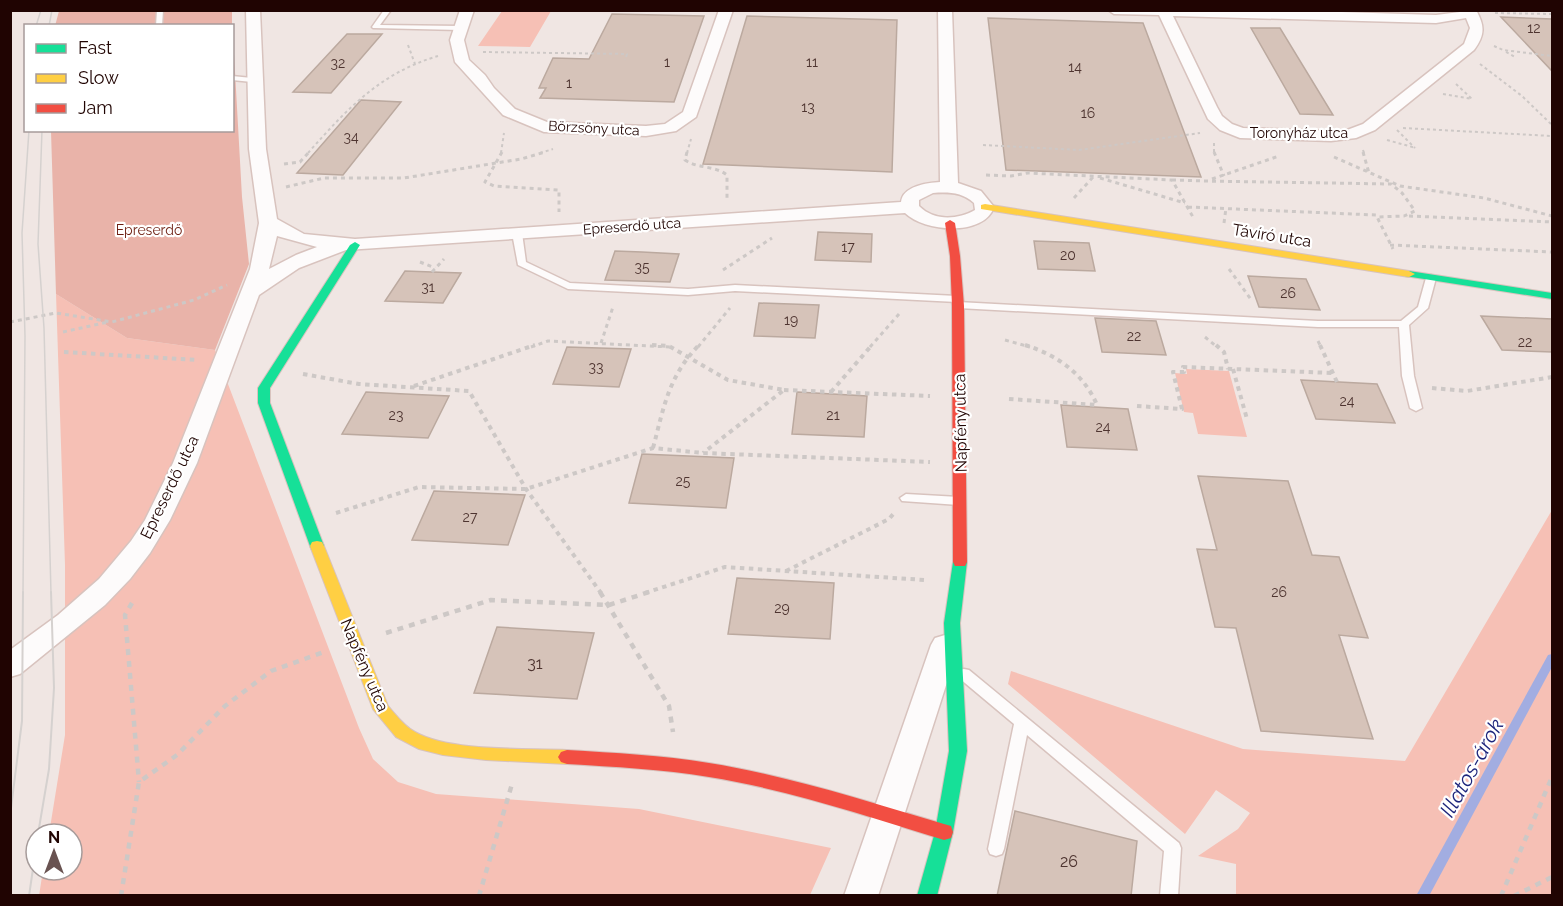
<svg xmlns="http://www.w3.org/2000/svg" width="1563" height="906" font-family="Raleway,sans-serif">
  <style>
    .green { fill: #f6c0b5 }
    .forest { fill: #e9b3a9 }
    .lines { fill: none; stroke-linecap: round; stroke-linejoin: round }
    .stream { fill: #a2ade1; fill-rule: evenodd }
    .building { fill: #d6c3b9; stroke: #bba99f; stroke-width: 1.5 }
    .lane-casing { stroke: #d8c3be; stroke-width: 3 }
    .street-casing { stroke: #d8c3be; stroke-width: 3 }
    .fast-casing { stroke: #d8c3be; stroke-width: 2 }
    .slow-casing { stroke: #d8c3be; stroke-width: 2 }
    .jam-casing { stroke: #d8c3be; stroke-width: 2 }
    .path-far3 { stroke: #cdc8c6; stroke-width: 2; stroke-dasharray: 3 3; stroke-linecap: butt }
    .path-far2 { stroke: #cdc8c6; stroke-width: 3; stroke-dasharray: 4 4; stroke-linecap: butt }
    .path-far1 { stroke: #cdc8c6; stroke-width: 4; stroke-dasharray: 4.5 4.5; stroke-linecap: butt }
    .path { stroke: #cdc8c6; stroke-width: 4.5; stroke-dasharray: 6 6; stroke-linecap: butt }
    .lane { fill: #fdfbfb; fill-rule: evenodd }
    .street { fill: #fdfbfb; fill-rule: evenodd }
    .fast { fill: #16e098; fill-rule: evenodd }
    .slow { fill: #ffcf43; fill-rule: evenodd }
    .jam { fill: #f24e42; fill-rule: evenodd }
    .tram-far1 { stroke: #d5d1cf; stroke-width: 1.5 }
    .tram { stroke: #d5d1cf; stroke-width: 2 }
    .labels { text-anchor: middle; stroke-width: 4.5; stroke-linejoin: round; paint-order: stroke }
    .number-label { font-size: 14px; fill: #4e3430 }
    .far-street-label { font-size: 14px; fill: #200402; stroke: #fff }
    .far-park-label { font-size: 14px; fill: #6d1e11; stroke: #fff }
    .street-label { font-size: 16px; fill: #200402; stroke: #fff }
    .near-number-label { font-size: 16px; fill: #4e3430 }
    .near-water-label { font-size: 21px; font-style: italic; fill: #1e267c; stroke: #fff }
  </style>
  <rect width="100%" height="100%" fill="#f0e6e3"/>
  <path class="green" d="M502 11H551L530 47 478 46Z
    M56 294 127 338 215 350 359 728 373 759 398 782 436 794 639 809 831 848 810 895 39 896 43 870H72V834H49L65 735V565Z
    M1186 369 1229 371 1247 437 1198 434 1193 413 1184 412 1175 373 1187 374Z
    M1552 510V895H1236V864L1198 856 1238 829 1250 813 1216 790 1185 834 1008 684 1011 671 1243 749 1405 761Z"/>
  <path class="forest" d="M59 11H232V25L55 26Z
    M233 36 242 197 249 264 215 350 127 338 56 294 51 131 232 130Z"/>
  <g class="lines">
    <path class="stream" d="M1552 654V667L1429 896H1416L1548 655Z"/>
  </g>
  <path class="building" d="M612 14 704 16 674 102 540 98 546 88H539L553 58 589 59Z
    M747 16 897 20 892 172 703 164Z
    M1501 17 1552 19V71Z
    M988 18 1143 23 1201 177 1006 170Z
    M1251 28H1280L1333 115 1300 114Z
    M347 34H382L331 93 293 92Z
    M361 100 401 102 343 175 297 173Z
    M818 232 872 234 871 262 815 260Z
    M1034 241 1089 243 1095 271 1038 269Z
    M615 251 642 252 679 254 670 282 605 280Z
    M405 271 432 272 461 273 443 303 385 301Z
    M1248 276 1306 279 1320 310 1259 307Z
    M759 303 819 305 815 338 754 336Z
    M1481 316 1552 319V352L1502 350Z
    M1095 318 1156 321 1166 355 1102 352Z
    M567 347 631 349 619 387 553 384Z
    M1301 380 1377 384 1395 423 1316 419Z
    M366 392 405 394 449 396 428 438 342 434Z
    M797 392 867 396 864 437 792 434Z
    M1061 405 1128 409 1137 450 1067 447Z
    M642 454 734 458 726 508 629 503Z
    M1198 476 1288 481 1312 555 1339 557 1368 638 1339 635 1373 739 1261 731 1236 628 1215 627 1197 549 1217 550Z
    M434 491 480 493 525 495 508 545 412 540Z
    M737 578 834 583 830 639 728 634Z
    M497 627 594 633 577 699 474 693Z
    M1015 811 1137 841 1131 896H997Z"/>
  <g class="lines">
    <defs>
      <path id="lane" d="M157 10H163L162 26H156Z
        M384 10H391L380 25 460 26 463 28 460 30 373 28 372 27Z
        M232 76 252 78 256 80 252 82 232 80Z
        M517 230 522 233 526 262 570 283 688 289 735 285 957 296 962 299 957 302 735 291 688 295 568 289 518 265 512 233Z
        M1431 275 1436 278 1428 308 1409 325 1414 376 1422 408 1416 411 1410 408 1402 376 1399 327H1318L958 308 953 305 958 302 1318 321H1401L1418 307 1426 278Z
        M906 494 959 497 965 501 959 505 902 501 900 498Z
        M964 669 969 670 1179 843 1181 848 1178 896H1160L1164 851 1027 735 1004 849 1002 854 996 856 990 854 988 849 1014 724 959 678 957 674 959 670Z"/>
      <path id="street" d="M246 10H260L266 149 277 219 304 234 355 239 901 202C903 186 926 183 940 182L938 10H952L958 183 981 191 994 207C984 237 924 232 905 213L346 250 299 268 259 295 197 463 170 520 150 553 130 579 105 605 20 674 10 677V650L58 615 99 579 131 541 145 520 173 463 250 269 259 223 249 149ZM933 193C948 192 962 192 974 203L975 210C957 220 934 221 919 206V200ZM277 236 317 247 296 255 269 269Z
        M460 10H474L464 40 469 60 485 75 494 88 515 109 547 122 646 126 665 124 683 112 719 10H733L696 117 676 131 646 136 544 132 503 115 455 62 450 40Z
        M1108 10H1278L1436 15 1476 10C1485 26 1485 35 1474 50L1375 130 1356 138 1331 141 1240 138 1220 130 1208 119 1159 15 1114 14ZM1173 16 1436 23 1466 18 1470 28 1464 44 1363 124 1347 130 1331 131 1243 128 1232 124 1222 116 1217 107Z
        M945 635 955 638 959 645 878 896H844L931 645 935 638Z"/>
      <path id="fast" d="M355 242 360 245 270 388V403L324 546 322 550H312L310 546 258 403V388L350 245Z
        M1409 271 1552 293V299L1405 276V272Z
        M960 557 965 558 967 562 960 623 967 751 953 832 937 896H917L935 832 949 751 944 623 953 562 955 558Z"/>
      <path id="slow" d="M985 204 1409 271 1415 274 1409 277 981 209V205Z
        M317 541 322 542 324 546 388 706C396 715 404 726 415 732 450 752 526 748 567 750L573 752 576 757 573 762 567 764 486 760 443 755 419 749 396 737 373 709 310 546 312 542Z"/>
      <path id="jam" d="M950 220 955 223 960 256 964 306 967 562 965 566H955L953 562 952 306 950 256 945 223Z
        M567 750C615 753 662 755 709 763 789 776 866 801 944 824L951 826 953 832 951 838 944 840C867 816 789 790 709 777 662 769 615 767 567 764L561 762 558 757 561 752Z"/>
    </defs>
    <use href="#lane" class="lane-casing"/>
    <use href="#street" class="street-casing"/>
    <use href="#fast" class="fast-casing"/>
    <use href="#slow" class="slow-casing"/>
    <use href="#jam" class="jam-casing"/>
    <path class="path-far3" d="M1495 13 1552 14
      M408 45 415 64
      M1494 46 1503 50 1552 56
      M483 52 627 54 625 60
      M1506 52 1515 57
      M1480 64 1522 96 1552 125
      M1456 84 1472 99
      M1443 94 1472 99
      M1403 128 1552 136
      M1397 130 1415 148
      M1387 140 1416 148
      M1214 143V153
      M983 145 1079 150 1200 133
      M1363 150 1364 153
      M308 153C347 109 380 73 438 56
      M501 153 504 133
      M540 153 553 149
      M687 153 691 139"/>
    <path class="path-far2" d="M502 152 485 182 494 186 559 190V212
      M687 152 685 160C698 169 714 165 727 175V200
      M1214 152 1224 176
      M1363 152 1369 173
      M1334 157 1400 186 1484 198 1552 216
      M284 164 300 162 309 152
      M986 175 1011 176 1028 173 1172 180 1193 217
      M1100 178 1185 203
      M1212 179 1279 156
      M1172 180 1205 181
      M1204 181 1391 184 1402 193 1415 211 1404 216 1377 217
      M286 187 324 178H404L521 159 545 152
      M1074 198 1093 177
      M1188 207 1376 215 1393 249
      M1409 216 1552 222
      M1224 223 1226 208
      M1390 245 1552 252
      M420 262 435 268
      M1229 269 1252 301
      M723 270 772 238
      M432 272 444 259
      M10 322 56 313 112 322 194 300 227 285
      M63 332 108 322
      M1205 337 1217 347
      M1005 340 1030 347
      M1318 341 1321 347
      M601 343 613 307
      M531 347 548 341 670 347
      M698 347 730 308
      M870 347 899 314"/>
    <path class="path-far1" d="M652 345 669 346 728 380 784 390 703 453
      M1025 345C1059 356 1084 374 1098 407
      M1216 345 1224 352 1228 369
      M1320 345 1337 382
      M64 352 198 360
      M1233 369 1247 419
      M303 374 359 384 469 391 526 489 601 593
      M414 386 535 345
      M1432 388 1467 391 1552 377
      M784 390 930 396
      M831 392 872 345
      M1009 399 1097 405
      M1137 406 1182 409 1173 372H1184L1183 367 1333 373
      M653 448C664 407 668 377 699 345
      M336 513 419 487 526 489 653 448 703 453 930 462
      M786 571 889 519 895 512
      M645 593 725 567 925 580"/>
    <path class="path" d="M600 592 669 706 673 732
      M132 603 125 615 139 782
      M386 633 491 600 609 605 649 592
      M121 896 139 782 177 755 225 706 271 671 324 652
      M479 896 512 784
      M1501 896 1552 777
      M1514 896 1552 877"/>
    <use href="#lane" class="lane"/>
    <use href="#street" class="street"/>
    <use href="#fast" class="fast"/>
    <use href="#slow" class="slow"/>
    <use href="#jam" class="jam"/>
    <path class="tram-far1" d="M36 26 41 10
      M49 26 52 10
      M42 130 38 244 44 328 51 593
      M23 593 25 336 22 233 29 130"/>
    <path class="tram" d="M10 816 22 721 23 592
      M38 834 49 769 54 688 51 592
      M29 896 36 848"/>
  </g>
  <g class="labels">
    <g class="number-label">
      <text x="1534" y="33">12</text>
      <text x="667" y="67">1</text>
      <text x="812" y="67">11</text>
      <text x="338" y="68">32</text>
      <text x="1075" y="72">14</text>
      <text x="569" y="88">1</text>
      <text x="808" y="112">13</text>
      <text x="1088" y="118">16</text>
      <text x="351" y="142">34</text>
      <text x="848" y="252">17</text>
      <text x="1068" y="260">20</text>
      <text x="642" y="272">35</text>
      <text x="428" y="292">31</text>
      <text x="1288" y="298">26</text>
      <text x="791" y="325">19</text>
      <text x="1134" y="341">22</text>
      <text x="1525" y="347">22</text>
      <text x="596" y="372">33</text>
      <text x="1347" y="406">24</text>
      <text x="396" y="420">23</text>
      <text x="833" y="420">21</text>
      <text x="1103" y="432">24</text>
      <text x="683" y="486">25</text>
      <text x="470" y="522">27</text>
      <text x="1279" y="597">26</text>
      <text x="782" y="613">29</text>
    </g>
    <g class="far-street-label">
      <text transform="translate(594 128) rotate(3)" y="5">Börzsöny utca</text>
      <text x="1299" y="138">Toronyház utca</text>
      <text transform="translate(632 226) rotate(-4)" y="5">Epreserdő utca</text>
    </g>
    <g class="far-park-label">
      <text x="149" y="235">Epreserdő</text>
    </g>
    <g class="street-label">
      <text transform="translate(1272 235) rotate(9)" y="6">Távíró utca</text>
      <text transform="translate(960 423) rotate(-91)" y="6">Napfény utca</text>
      <text transform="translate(169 487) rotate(-64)" y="6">Epreserdő utca</text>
      <text transform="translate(365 665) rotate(67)" y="6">Napfény utca</text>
    </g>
    <g class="near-number-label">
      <text x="535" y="669">31</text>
      <text x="1069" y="867">26</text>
    </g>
    <g class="near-water-label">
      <text transform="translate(1472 768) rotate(-61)" y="7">Illatos-árok</text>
    </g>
  </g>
  <rect width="1563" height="906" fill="none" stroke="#200402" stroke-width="24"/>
  <rect x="24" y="24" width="210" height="108" fill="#ffffff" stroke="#a69b9a" stroke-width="1.5"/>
  <rect x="36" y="44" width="30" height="9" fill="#16e098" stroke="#a69b9a" stroke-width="1.5"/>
  <text x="78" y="54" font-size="18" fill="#200402">Fast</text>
  <rect x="36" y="74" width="30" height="9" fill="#ffcf43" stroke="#a69b9a" stroke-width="1.5"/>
  <text x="78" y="84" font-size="18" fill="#200402">Slow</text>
  <rect x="36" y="104" width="30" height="9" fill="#f24e42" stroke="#a69b9a" stroke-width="1.5"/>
  <text x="78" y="114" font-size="18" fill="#200402">Jam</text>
  <g transform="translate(54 852)"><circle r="28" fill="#ffffff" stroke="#a69b9a" stroke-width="1.5"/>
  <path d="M0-4.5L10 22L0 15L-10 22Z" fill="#695351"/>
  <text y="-9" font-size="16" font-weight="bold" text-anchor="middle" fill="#200402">N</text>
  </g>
</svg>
